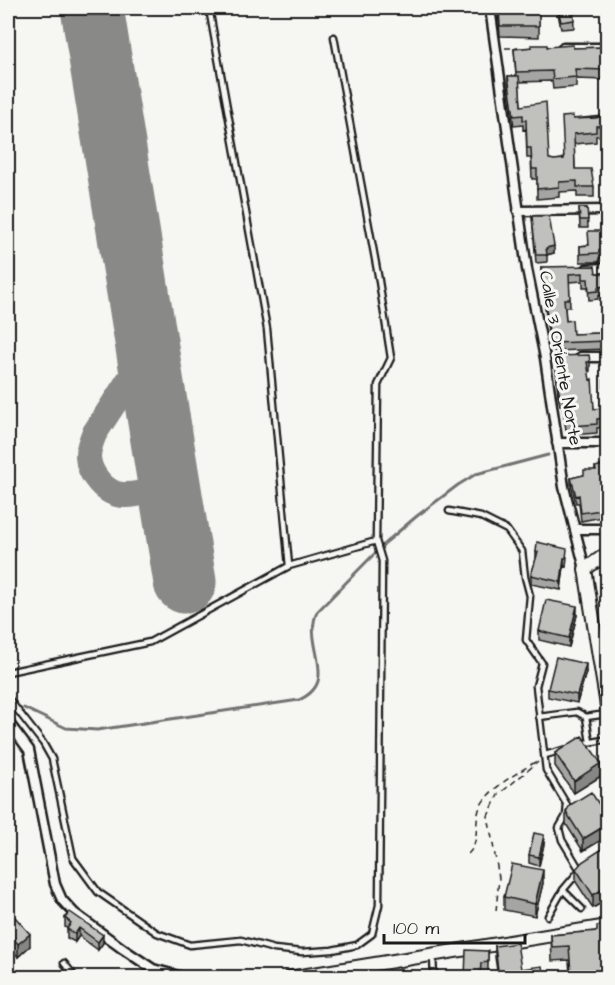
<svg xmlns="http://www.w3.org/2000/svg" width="615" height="985" font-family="'Architects Daughter',sans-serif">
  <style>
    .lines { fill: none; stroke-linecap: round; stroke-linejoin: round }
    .stream { stroke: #727271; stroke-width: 3 }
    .taxiway { stroke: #898987; stroke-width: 26 }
    .runway { stroke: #898987; stroke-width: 63 }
    .lane-casing { stroke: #1c1c1c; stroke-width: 9 }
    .street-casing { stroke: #1c1c1c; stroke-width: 13 }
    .secondary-casing { stroke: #1c1c1c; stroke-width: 16 }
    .path { stroke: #1c1c1c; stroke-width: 1.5; stroke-dasharray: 6 4.5; stroke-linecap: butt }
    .lane { stroke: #f6f6f2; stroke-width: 4.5 }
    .street { stroke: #f6f6f2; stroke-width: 8 }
    .secondary { stroke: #f6f6f2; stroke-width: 12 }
    .wall { fill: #a5a5a3; stroke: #1c1c1c; stroke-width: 1.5 }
    .shaded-wall { fill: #868684; stroke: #1c1c1c; stroke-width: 1.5 }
    .building { fill: #c0c0bd; stroke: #1c1c1c; stroke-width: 1.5 }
    .labels { text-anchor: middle; stroke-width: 6; stroke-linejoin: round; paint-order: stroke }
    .street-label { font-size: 18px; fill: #1c1c1c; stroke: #f6f6f2 }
  </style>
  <rect width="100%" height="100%" fill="#f6f6f2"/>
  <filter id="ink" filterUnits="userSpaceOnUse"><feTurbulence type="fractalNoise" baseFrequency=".0167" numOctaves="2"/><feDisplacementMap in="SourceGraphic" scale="12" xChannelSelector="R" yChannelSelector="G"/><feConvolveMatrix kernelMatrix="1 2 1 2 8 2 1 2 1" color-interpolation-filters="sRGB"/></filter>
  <g filter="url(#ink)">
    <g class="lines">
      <path class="stream" d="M24 708 66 728 97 730 299 700C341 681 302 645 317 612L385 543 417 516 458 485 476 474 548 455
        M8 825 11 847 8 856"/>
      <path class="taxiway" d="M148 351 94 434C91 442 88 448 88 457 89 474 105 494 123 495 138 496 155 490 170 487"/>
      <path class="runway" d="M92 8 185 582"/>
      <defs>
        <path id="lane" d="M209 8 267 329 289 566
          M449 511 481 517 507 530 522 551 525 577 530 596 526 640 542 663 536 686 546 770 567 805 566 816 559 828 562 840 580 870 563 890 548 916
          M8 672 150 642 289 566 376 541
          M8 698 43 743 52 759 73 858 98 892 157 933 190 945 241 940 274 949 302 952 332 950 357 945 372 934 379 905 382 561 376 541 378 385 391 358 378 275 334 37
          M539 717 577 712 586 717 607 714
          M586 717 590 742
          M582 744 608 739
          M545 755 563 750
          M563 890 582 909
          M433 956 434 978
          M64 963 76 978"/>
        <path id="street" d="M490 8 527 269 545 358 564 487 585 569
          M563 48H608
          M518 211 608 210
          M587 269 608 268
          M581 357H608
          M557 443H608
          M576 529H608
          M8 722 29 750 55 884 62 900 74 913 123 949 153 969 186 978"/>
        <path id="secondary" d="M608 553 585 569 608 712
          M289 978 608 926"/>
      </defs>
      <use href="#lane" class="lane-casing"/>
      <use href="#street" class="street-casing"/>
      <use href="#secondary" class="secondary-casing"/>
      <path class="path" d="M505 48H525
        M468 854C481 842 473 820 481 805 492 786 519 772 537 761
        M496 911 499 878 488 816 498 795 538 762"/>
      <use href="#lane" class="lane"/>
      <use href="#street" class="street"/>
      <use href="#secondary" class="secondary"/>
    </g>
    <path class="wall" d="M498 8H539V37L500 36Z
      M557 8H573L574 28 561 29Z
      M603 8H608V37H603Z
      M547 47 573 48 608 47V101L606 80 576 79V87L553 89 552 81 519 82 521 106 549 159 554 160 563 159 573 119 603 116 608 112V135L596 136V142L574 144 575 169 594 187V197H577V191L559 192V197L537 199V179H532L531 158H527L526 129 523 130V125L514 126 508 86V76H516L514 49Z
      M608 143V175H606L605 144Z
      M579 208H587L588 228H580Z
      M608 211V252H604V258H599V262H580V246L588 245 605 231Z
      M532 216 554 253 547 255V262L536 263Z
      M541 267 596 273 608 274V295L598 296V299L589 300 588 287H583V281L569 282 570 307H565L566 321 573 334 600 333 608 329V346H607V349L554 351V349L550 350 541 275Z
      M608 355V427L597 428V433L572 435V430H566L562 404 560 405 558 396 555 356 590 362V371H588L594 409 604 408Z
      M608 442V516L581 521 579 503H576L571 485V478L584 475 595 470V467L605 465Z
      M536 552 567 557 566 567 564 566 561 590 531 584V575L536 560Z
      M577 615 569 647 539 640V631Z
      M586 672 577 703 548 697V689Z
      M555 753 601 776 574 793 555 766Z
      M566 812 608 818V836L583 851 566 824Z
      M544 844 539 866 529 863V855Z
      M608 858V899L593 908 576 882V869Z
      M543 883 535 916 504 910V897Z
      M65 918 103 943 98 950 79 936 75 942 67 938V928L65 927Z
      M8 920 30 946 18 957 8 945Z
      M608 925V978H498L495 957V946L521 969 544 977 570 975 569 960 552 961 551 935 597 931Z
      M488 951V973L465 978Z"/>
    <path class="shaded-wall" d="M554 246V253L546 255V248Z
      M564 558V566L561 590V582Z
      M577 606V615L569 647V638Z
      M586 664V672L577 703V695Z
      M601 763V776L574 793V781Z
      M608 824V836L583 851V839Z
      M544 835V844L539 866V857Z
      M543 870V883L535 916V904Z
      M608 886V899L593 908V895Z
      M79 928V936L75 942V934Z
      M30 934V946L18 957V944Z
      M103 935V943L98 950V942Z"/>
    <path class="building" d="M499 8H539V26H500Z
      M558 8H573L574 20 561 22Z
      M603 8H608V25H603Z
      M531 45H547V47L573 45V48L608 47V91L606 70 575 69 576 77 553 79 552 71 516 72 514 49 532 47Z
      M508 76H519L521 106 546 102 549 159 554 160 564 159 562 117 573 116V119L596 118 603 116V112H608V125L596 126V132L574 134 575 169H591L594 187H577V181L559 182V187L537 189V169H532L531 148H527L526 120H523V115L514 116Z
      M608 143V165H606L605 144Z
      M579 208H587L588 220H580Z
      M605 211H608V244H604V250H599V253L580 254V246L589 245 588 231H605Z
      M532 216H549L554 246 546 248 547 255H536Z
      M595 266 596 273 608 274V286L598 287V291L589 292 588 279H583V273L569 274 570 299H564L566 321 572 320 573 334 600 333V330L608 329 607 341 554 343V341H550L541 267Z
      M589 355 590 362H587L590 380 592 379 594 409 604 408V355H608V418L597 419V424L572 426V421L566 422 562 396H560L558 388 555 356Z
      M605 442H608V509L581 513 579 495 576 496 571 478 584 475V470H596L595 467 606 465Z
      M537 542 567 549 566 558H564L561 582 531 575 538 552H536Z
      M546 600 577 606 569 638 539 631Z
      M556 657 586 664 577 695 548 689Z
      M582 736 601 763 574 781 555 753Z
      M591 792 608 818V824L583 839 566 812 570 805Z
      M534 833 544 835 539 857 529 855Z
      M602 849 608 858V886L593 895 576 869 582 862Z
      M512 864 543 870 535 904 504 897Z
      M70 912 103 935 98 942 79 928 75 934 67 929 71 923 65 918Z
      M15 917 30 934 18 944 8 932V920L9 922Z
      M608 925V972L571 974 569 946 552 947 551 935 597 931V926Z
      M517 943 521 969 542 966 544 977 571 975V978H499L495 946Z
      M466 950 488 951V962L481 963 480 977 465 978Z
      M297 973 298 978H263Z"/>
  </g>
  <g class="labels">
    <g class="street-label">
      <text transform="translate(561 358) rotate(80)" y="6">Calle 3 Oriente Norte</text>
    </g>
  </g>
  <rect width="615" height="985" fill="none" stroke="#f6f6f2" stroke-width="30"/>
  <rect x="15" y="15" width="585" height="955" fill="none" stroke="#1c1c1c" stroke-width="2" filter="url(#ink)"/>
  <path d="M384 934v9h141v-9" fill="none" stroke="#1c1c1c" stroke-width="3"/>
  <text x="393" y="934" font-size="18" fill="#1c1c1c" stroke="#f6f6f2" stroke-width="4.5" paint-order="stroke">100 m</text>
</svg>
